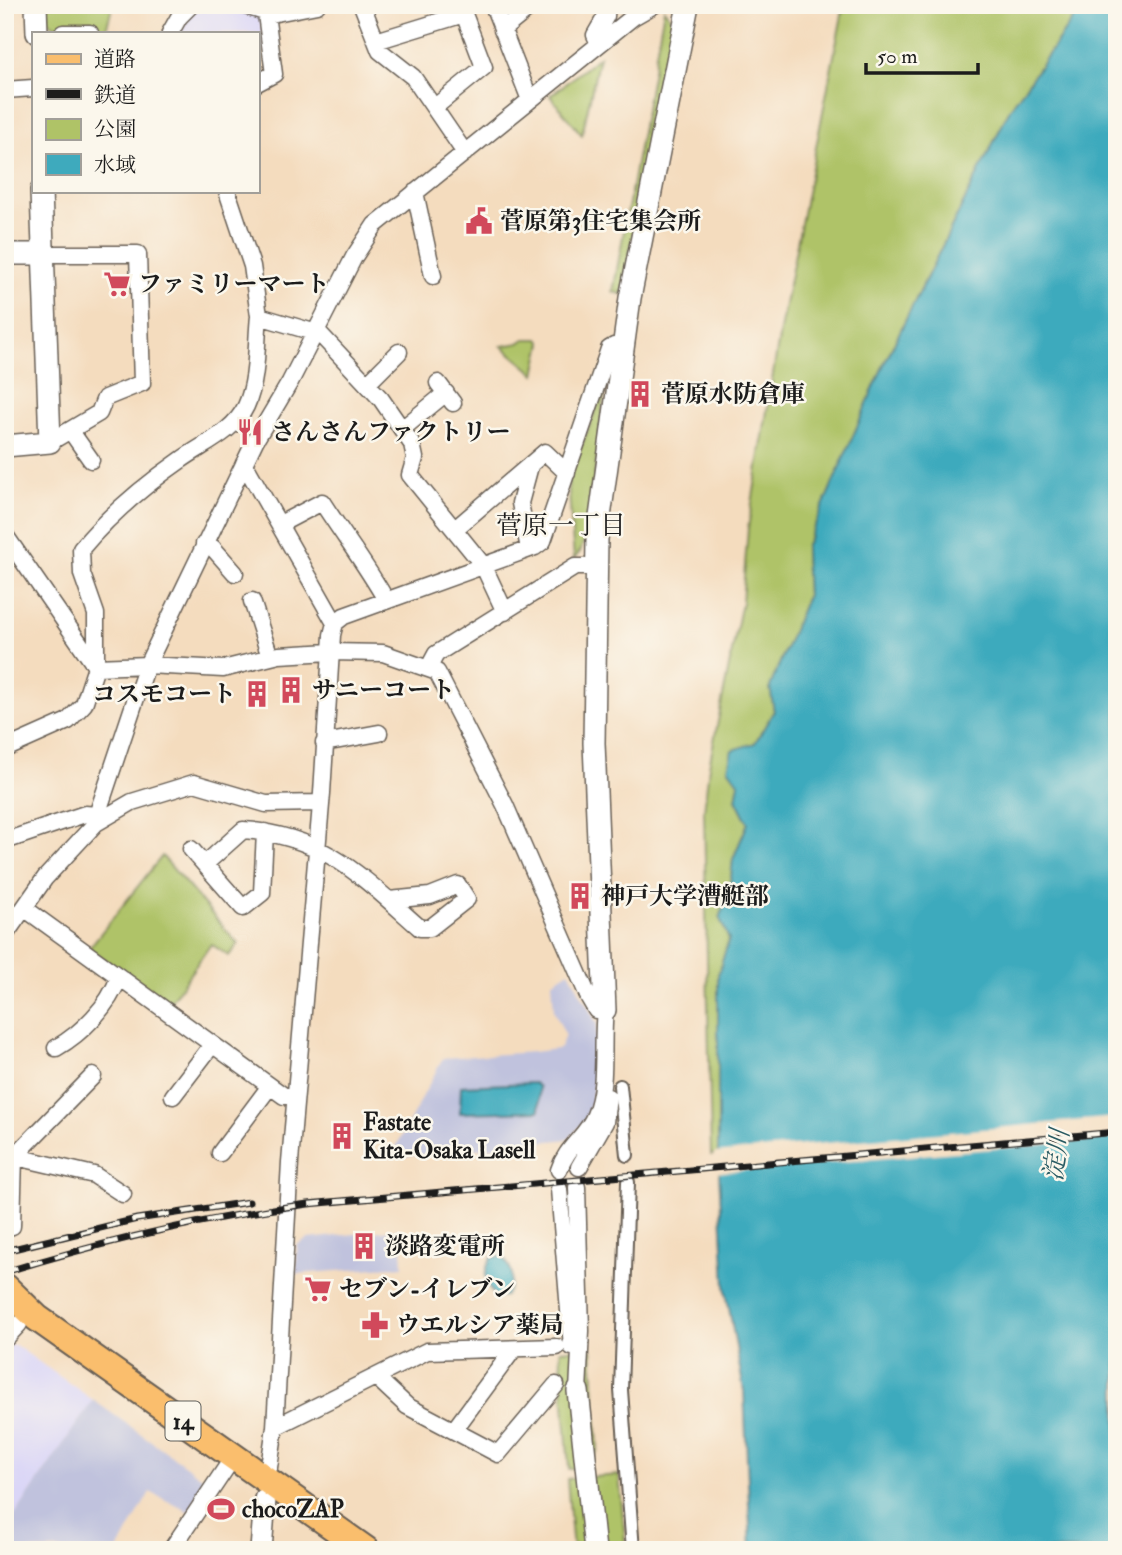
<svg xmlns="http://www.w3.org/2000/svg" width="1122" height="1555" font-family="'IM FELL Double Pica','Noto Serif JP',serif">
  <style>
    .built { fill: #dad6f7 }
    .industrial { fill: #c0c2dd }
    .green { fill: #afc367; stroke: #667042; stroke-width: 2 }
    .water { fill: #3eaabd; stroke: #2d636c; stroke-width: 2 }
    .pier { fill: #f4dcbe }
    .lines { fill: none; stroke-linecap: round; stroke-linejoin: round }
    .pedestrian-casing { stroke: #685f55; stroke-width: 16 }
    .minor-casing { stroke: #685f55; stroke-width: 19 }
    .tertiary-casing { stroke: #685f55; stroke-width: 24 }
    .primary-casing { stroke: #685f55; stroke-width: 30 }
    .pedestrian { stroke: #fff; stroke-width: 12 }
    .minor { stroke: #fff; stroke-width: 16 }
    .tertiary { stroke: #fff; stroke-width: 21 }
    .primary { stroke: #fabe6d; stroke-width: 26 }
    .rail-casing { stroke: #1c1c1c; stroke-width: 7 }
    .rail { stroke: #fbf7ec; stroke-width: 4.5; stroke-dasharray: 13; stroke-linecap: butt }
    .labels { text-anchor: middle; stroke-width: 5; stroke-linejoin: round; paint-order: stroke }
    .shield { fill: #fbf7ec; stroke: #5f5e5a; stroke-width: 2 }
    .shield-label { font-size: 23px; font-weight: bold; fill: #1c1c1c }
    .poi-label { font-size: 24px; font-weight: bold; fill: #1c1c1c; stroke: #fbf7ec; text-anchor: start }
    .neighbourhood-label { font-size: 26px; fill: #1c1c1c; stroke: #fbf7ec }
    .water-label { font-size: 26px; font-style: italic; fill: #2b5c64; stroke: #fbf7ec }
  </style>
  <rect width="100%" height="100%" fill="#fbf7ec"/>
  <filter id="ink" filterUnits="userSpaceOnUse"><feTurbulence type="fractalNoise" baseFrequency=".0143" numOctaves="2"/><feDisplacementMap in="SourceGraphic" scale="14" xChannelSelector="R" yChannelSelector="G"/><feConvolveMatrix kernelMatrix="1 2 1 2 8 2 1 2 1" color-interpolation-filters="sRGB"/></filter>
  <filter id="wash" filterUnits="userSpaceOnUse"><feTurbulence type="fractalNoise" baseFrequency=".00686" numOctaves="4" result="noise"/><feDisplacementMap in="SourceGraphic" scale="28" xChannelSelector="R" yChannelSelector="G"/><feGaussianBlur stdDeviation="1.57" result="paint"/><feColorMatrix in="noise" values="0 0 0 0 0 0 0 0 0 0 0 0 0 0 0 0 0 1.4 0 .05"/><feComposite in="paint" operator="in"/></filter>
  <g filter="url(#wash)">
    <rect width="100%" height="100%" fill="#f4dcbe"/>
    <path class="built" d="M198 5H234L260 15 265 50 257 55V33H175Z
      M8 1345H15L93 1400 5 1530Z"/>
    <path class="industrial" d="M569 971 597 1024 592 1101 586 1119 569 1139 390 1158 443 1058 533 1052 557 1049 561 1046 565 1034 554 1011 552 982Z
      M401 1229 403 1266 296 1274 297 1245 308 1239Z
      M93 1400 209 1482 189 1512 150 1492 118 1550H5V1530Z"/>
    <path class="green" d="M47 5H113L105 33H99L92 25 54 26 47 20Z
      M844 5H1083L1010 109 884 364 805 548 807 596 770 687 774 711 755 743 728 768 739 783 736 799 748 823 733 859 730 887 720 919 729 939 718 975V1153L711 1155 704 811 709 766 742 602 748 528 781 325Z
      M664 9 674 22 622 294 613 292Z
      M599 57 582 135 550 96Z
      M525 339H539L542 343 535 374 502 346 519 343Z
      M605 387 588 530 580 552 574 559 568 480Z
      M162 856 238 944 229 956 211 944 168 1005 89 948Z
      M592 1349 598 1450 587 1467 569 1469 560 1350Z
      M619 1475 626 1550H573L567 1479Z"/>
    <path class="water" d="M1083 5H1117V1550H751L744 1391 725 1286 718 1153V975L729 939 720 919 730 887 733 859 748 823 736 799 739 783 728 768 732 750 755 743 774 711 770 687 807 596 805 548 884 364 1010 109Z
      M534 1083 539 1087V1111L460 1113 461 1086Z
      M502 1256C514 1270 514 1281 505 1296L496 1297C484 1285 482 1272 492 1257Z"/>
    <path class="pier" d="M1117 1117V1138L715 1173 714 1153Z"/>
  </g>
  <g filter="url(#ink)">
    <g class="lines">
      <defs>
        <path id="pedestrian" d="M620 1086 627 1155
          M628 1182 621 1390 633 1550"/>
        <path id="minor" d="M242 5 271 14 317 5
          M362 5 380 51 413 77 465 153
          M493 5 530 100
          M502 30 533 5
          M63 33H90
          M170 33 179 17 191 5
          M376 41 464 14 484 67 435 107
          M599 44 595 35 606 16 607 5
          M257 83 274 74 266 14
          M5 90 33 88
          M227 191 252 266 259 316 320 334 381 399 412 444 415 458 410 475 483 565 505 612
          M415 192 433 276
          M43 254H138L142 383 105 398 99 413 50 442
          M438 383 453 403
          M367 384 399 352
          M402 429 446 393
          M70 430 91 460
          M244 463 335 623
          M280 524 322 502C343 535 367 566 386 600
          M455 529 545 452 567 473
          M5 535 96 667 147 665 223 669 279 655 330 652 383 653 437 672 505 805 589 998 596 1010H605
          M204 544 213 548 235 573
          M529 549 520 503 530 466
          M252 601 270 657
          M429 667 436 654 575 567H596
          M324 743 379 733
          M5 749 68 721 84 704 96 667V614L82 574 81 549C109 515 145 485 181 460 203 444 234 432 246 406 258 380 256 344 259 316
          M97 815 147 665 255 441 290 382 354 257 375 225 633 17 654 5
          M5 841 85 814 97 815 96 823
          M191 849 243 908 262 893 265 832
          M205 864 243 830C324 835 362 877 420 928H430L467 899 458 885 430 896 389 900
          M24 908 284 1096H295
          M5 935 45 878 96 823 132 802 194 783 266 804 319 803
          M56 1048C82 1033 109 1006 119 977
          M173 1096 212 1045
          M220 1153 270 1086
          M8 1155 94 1175 123 1194
          M579 1167 605 1122 608 1097
          M559 1170C566 1147 587 1136 595 1115 608 1084 601 1044 605 1010
          M577 1187 581 1331 578 1391
          M559 1189 572 1347
          M5 1228 12 1226 14 1157 93 1076
          M5 1339 19 1324
          M376 1377 407 1406 498 1454 556 1385
          M275 1427 427 1351 557 1347
          M454 1430 513 1350
          M266 1487 275 1427 290 1162 322 793 332 635 335 623 344 616 535 547 543 541 609 349 614 346 623 347
          M171 1550 234 1456"/>
        <path id="tertiary" d="M36 5 37 33
          M5 254H43
          M5 446 50 442 41 191
          M605 1010 594 743 597 539 630 298 688 5
          M578 1391 595 1550
          M261 1550 265 1499"/>
        <path id="primary" d="M5 1287 37 1318 366 1550"/>
      </defs>
      <use href="#pedestrian" class="pedestrian-casing"/>
      <use href="#minor" class="minor-casing"/>
      <use href="#tertiary" class="tertiary-casing"/>
      <use href="#primary" class="primary-casing"/>
      <use href="#pedestrian" class="pedestrian"/>
      <use href="#minor" class="minor"/>
      <use href="#tertiary" class="tertiary"/>
      <use href="#primary" class="primary"/>
      <defs>
        <path id="rail" d="M5 1251 137 1219 249 1202
          M5 1272C105 1241 204 1218 308 1204L1117 1132"/>
      </defs>
      <use href="#rail" class="rail-casing"/>
      <use href="#rail" class="rail"/>
    </g>
  </g>
  <defs>
    <symbol id="civic-bare" viewBox="-9 -9 18 18"><path d="M-.6-6.5H3V-4.5H.6V-3L4-1V1h2V6H-6V1h2V-1L-.6-3ZM-1.2 2.5V6h2.4V2.5Z" fill="#d1495b" stroke="#fbf7ec" stroke-width="2.5" paint-order="stroke"/></symbol>
    <symbol id="supermarket-bare" viewBox="-9 -9 18 18"><path d="M-6-5.5h2.5l.6 2H6L4.5 2H-2.5L-4.4-4H-6ZM-1.5 3.2a1.3 1.3 0 1 0 .1 0ZM3 3.2a1.3 1.3 0 1 0 .1 0Z" fill="#d1495b" stroke="#fbf7ec" stroke-width="2.5" paint-order="stroke"/></symbol>
    <symbol id="building-bare" viewBox="-9 -9 18 18"><path d="M-4-6H4V6H1V3H-1V6H-4ZM-2.5-4.3h1.7v1.8h-1.7ZM.8-4.3h1.7v1.8H.8ZM-2.5-1h1.7V.8h-1.7ZM.8-1h1.7V.8H.8Z" fill="#d1495b" stroke="#fbf7ec" stroke-width="2.5" paint-order="stroke"/></symbol>
    <symbol id="restaurant-bare" viewBox="-9 -9 18 18"><path d="M-5-6h1v4h1v-4h1v4h1v-4h1v5L-1.5 .5V6h-2V.5L-5-1ZM5-6V6H3V1.5H1.5Q1.5-4 5-6Z" fill="#d1495b" stroke="#fbf7ec" stroke-width="2.5" paint-order="stroke"/></symbol>
    <symbol id="pharmacy-bare" viewBox="-9 -9 18 18"><path d="M-2-6h4v4h4v4h-4v4h-4v-4h-4v-4h4Z" fill="#d1495b" stroke="#fbf7ec" stroke-width="2.5" paint-order="stroke"/></symbol>
    <symbol id="stadium-bare" viewBox="-9 -9 18 18"><path d="M0-5a6.5 5 0 1 0 0 10a6.5 5 0 1 0 0-10ZM-3.5-1.8h7v3.6h-7Z" fill="#d1495b" stroke="#fbf7ec" stroke-width="2.5" paint-order="stroke"/></symbol>
  </defs>
  <g fill-rule="evenodd">
    <use href="#civic-bare" x="460" y="202" width="38" height="38"/>
    <use href="#supermarket-bare" x="98" y="265" width="38" height="38"/>
    <use href="#building-bare" x="621" y="375" width="38" height="38"/>
    <use href="#restaurant-bare" x="231" y="413" width="38" height="38"/>
    <use href="#building-bare" x="272" y="671" width="38" height="38"/>
    <use href="#building-bare" x="238" y="675" width="38" height="38"/>
    <use href="#building-bare" x="561" y="877" width="38" height="38"/>
    <use href="#building-bare" x="323" y="1117" width="38" height="38"/>
    <use href="#building-bare" x="345" y="1227" width="38" height="38"/>
    <use href="#supermarket-bare" x="299" y="1270" width="38" height="38"/>
    <use href="#pharmacy-bare" x="356" y="1306" width="38" height="38"/>
    <use href="#stadium-bare" x="202" y="1490" width="38" height="38"/>
  </g>
  <g class="labels">
    <rect class="shield" x="165.5" y="1401.5" width="35" height="39" rx="5"/>
    <g class="shield-label">
      <text x="183" y="1429">14</text>
    </g>
    <g class="poi-label">
      <text x="500" y="229">菅原第3住宅集会所</text>
      <text x="138" y="292">ファミリーマート</text>
      <text x="661" y="402">菅原水防倉庫</text>
      <text x="271" y="440">さんさんファクトリー</text>
      <text x="312" y="698">サニーコート</text>
      <text x="236" y="702" text-anchor="end">コスモコート</text>
      <text x="601" y="904">神戸大学漕艇部</text>
      <text x="363" y="1130">Fastate<tspan x="363" dy="28">Kita-Osaka Lasell</tspan></text>
      <text x="385" y="1254">淡路変電所</text>
      <text x="339" y="1297">セブン-イレブン</text>
      <text x="396" y="1333">ウエルシア薬局</text>
      <text x="242" y="1517">chocoZAP</text>
    </g>
    <g class="neighbourhood-label">
      <text x="561" y="534">菅原一丁目</text>
    </g>
    <g class="water-label">
      <text transform="translate(1056 1155) rotate(-82)" y="9">淀川</text>
    </g>
  </g>
  <rect width="1122" height="1555" fill="none" stroke="#fbf7ec" stroke-width="28"/>
  <rect x="32" y="32" width="228" height="161" fill="#fbf7ec" stroke="#a29f99" stroke-width="2"/>
  <rect x="46" y="54" width="35" height="10" fill="#fabe6d" stroke="#a29f99" stroke-width="2"/>
  <text x="94" y="66" font-size="21" fill="#1c1c1c">道路</text>
  <rect x="46" y="89" width="35" height="10" fill="#1c1c1c" stroke="#a29f99" stroke-width="2"/>
  <text x="94" y="102" font-size="21" fill="#1c1c1c">鉄道</text>
  <rect x="46" y="119" width="35" height="21" fill="#afc367" stroke="#a29f99" stroke-width="2"/>
  <text x="94" y="136" font-size="21" fill="#1c1c1c">公園</text>
  <rect x="46" y="154" width="35" height="21" fill="#3eaabd" stroke="#a29f99" stroke-width="2"/>
  <text x="94" y="172" font-size="21" fill="#1c1c1c">水域</text>
  <path d="M866 63v10h112v-10" fill="none" stroke="#1c1c1c" stroke-width="3.5"/>
  <text x="877" y="63" font-size="21" fill="#1c1c1c" stroke="#fbf7ec" stroke-width="5" paint-order="stroke">50 m</text>
</svg>
